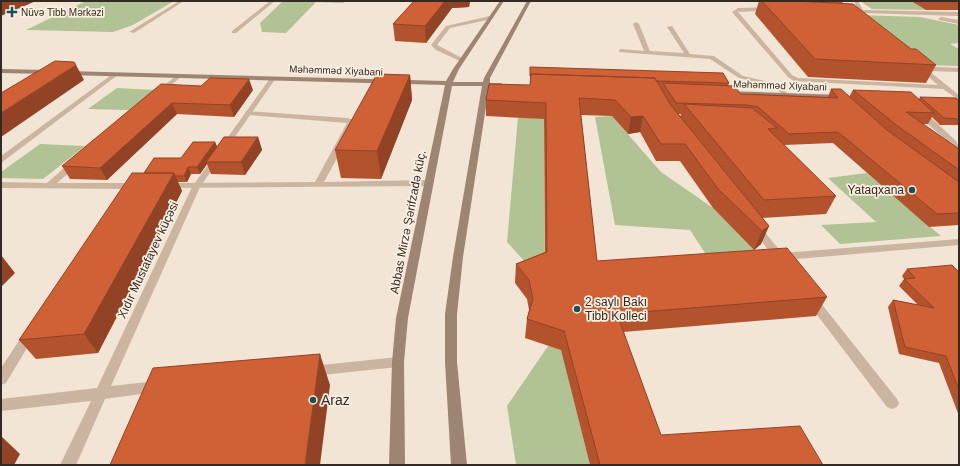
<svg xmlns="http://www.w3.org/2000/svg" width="960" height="466" font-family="Helvetica,sans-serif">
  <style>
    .green { fill: #b1c294 }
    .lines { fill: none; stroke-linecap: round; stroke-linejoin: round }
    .lane { fill: #cbb5a0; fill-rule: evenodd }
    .street { fill: #cbb5a0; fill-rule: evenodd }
    .secondary { fill: #9e8472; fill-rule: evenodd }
    .wall { fill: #b3532e; fill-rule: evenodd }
    .shaded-wall { fill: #924325 }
    .building { fill: #d06035; stroke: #924325 }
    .poi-dot { fill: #175158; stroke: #faefe1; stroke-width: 1.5 }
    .labels { text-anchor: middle; stroke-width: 3.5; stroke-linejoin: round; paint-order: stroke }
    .far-poi-label { font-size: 10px; fill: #342a24; stroke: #faefe1; text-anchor: start }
    .far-street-label { font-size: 10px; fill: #342a24; stroke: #faefe1 }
    .poi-label { font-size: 12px; fill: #342a24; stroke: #faefe1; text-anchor: end }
    .street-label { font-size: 12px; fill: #342a24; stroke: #faefe1 }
    .near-poi-label { font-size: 14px; fill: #342a24; stroke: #faefe1; text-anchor: start }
  </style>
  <rect width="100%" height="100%" fill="#f2e5d5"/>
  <path class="green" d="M86 1H174L133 25 113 32 26 30Z
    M283 1H345L343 3 316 2 286 33 262 32 260 23Z
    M860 1H911L926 10 872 9Z
    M858 15 920 17 959 25V43L950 44 959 49V66L925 65Z
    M117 88 155 90 129 110 88 109Z
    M612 116 661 172 713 208 763 259 711 262 690 230 615 225 595 117Z
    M518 117 544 119 545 284 507 242Z
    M40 144 85 146 43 179 1 178V172Z
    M867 173 941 236 840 244 821 225 876 222 828 178Z
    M557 333 590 465H516L507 406Z"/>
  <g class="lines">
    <path class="lane" d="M179 1H184L134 33 129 32Z
      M270 1H275L236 33H232V31Z
      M763 1H768L774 7 770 10 738 12 792 75 798 78 938 85 918 68V66L959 68V72L929 71 959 95V100L943 89 794 81 788 77 732 12 738 8 768 7Z
      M854 1H858L863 10 959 12V16L861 13 847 15V13L858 10Z
      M490 16 493 18 492 19 450 28 437 45 464 59V61H460L436 50 431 45 446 26Z
      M941 17 959 20V24L939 20 938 19Z
      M636 22 639 24 650 51 684 53 667 27 672 26 690 54 714 56 743 76 778 84 789 95 784 96 774 86 739 78 710 59 619 52V50L621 49 644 51 633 24Z
      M114 73 119 74 1 163V156Z
      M177 75 182 76 160 94H156V92Z
      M917 110H923L956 141 959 147V157H956L950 144 917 114Z
      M246 111 347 118 354 120V127L324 182 428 180 432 183 428 186 163 188 162 186 166 183 315 182 347 123 249 115 245 113Z
      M75 160 79 163 78 165 57 183H136L140 186 136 189 1 188V182L47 183 72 161Z
      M756 224 759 225 782 253 959 239V245L786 260 781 263 777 262 751 227Z
      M812 296 816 297 897 399 899 403 897 407 892 409 887 407 808 303 806 300 808 297Z
      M30 328 34 330 36 333 6 383 1 385V368L26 330Z"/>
    <path class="street" d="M271 77 276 78 200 187 111 386 157 381 162 383 164 387 162 391 105 399 76 465H60L91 401 1 411V399L97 388 192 187Z
      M398 357 403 358 404 362 403 366 398 367 312 376 307 375 305 371 307 367 312 366Z"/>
    <path class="secondary" d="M500 1H504L459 69 453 82H483L484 78 527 1H531L490 78V83H501L504 85 501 87H489L463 257 457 314V362L467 465H451L445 362V314L453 257 482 86H452L408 318 404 362 405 465H389L392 362 396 318 445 85 67 75 64 73 67 71 446 81 453 69Z
      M1 69 49 70 52 72 49 74 1 73Z
      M727 91 841 95 844 97 841 99 725 94 724 93Z"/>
  </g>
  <path class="wall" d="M414 1H470L469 7 452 8 426 43 395 41 393 24Z
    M759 1H843L842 4 936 65 926 83 808 77 755 14Z
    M911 1H959V10H926Z
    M530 67 729 83 728 86 740 94 828 97 831 89 849 97 853 90 919 99 920 97 959 101V125H940L932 117 928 124H922L959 149V225L929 227 833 143 784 145 836 196 826 214 762 218 769 226 761 244 754 250 713 208 680 161H656L640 132 628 134 612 116 581 115 597 261 827 297 816 316 623 332 661 435 823 465H590L561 350 525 338 527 319 529 310 527 299 515 283 516 264 545 252 544 119 486 116V100L530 85ZM678 114H681L680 117Z
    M410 75 412 100 381 179 341 178 335 150Z
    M201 86 253 90 234 117 177 114 107 180 70 179 62 166Z
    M258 137 262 150 245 175 211 174 207 164 200 174H191L187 182H178L182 191 98 353 36 359 19 340 144 173 181 158 215 142 217 147Z
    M907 269 959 272V416L939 363 899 354 888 307 893 300 918 305 899 286 904 279 902 276Z"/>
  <path class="shaded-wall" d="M1 1H36L1 16Z
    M445 1H470L469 7 452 8 426 43 425 26Z
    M76 65 84 80 1 137V113Z
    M410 75 412 100 381 179 377 151Z
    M249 79 253 90 234 117 230 105Z
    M172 103 177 114 107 180 100 168Z
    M643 116 640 132 628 134 631 117Z
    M258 137 262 150 245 175 241 162Z
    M215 142 218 149 206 162 207 164 200 174 197 167Z
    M188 167 191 174 187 182 184 176Z
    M174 173 182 191 98 353 84 334Z
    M769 226 761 244 754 250 762 231Z
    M1 255 15 273 1 287Z
    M320 354 330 385 320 465H305Z
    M1 436 20 454 14 465H1Z"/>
  <path class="building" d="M414 1H445L425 26 393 24Z
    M762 1H794L853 4 911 49H916L936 65 815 59Z
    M55 61 74 62 76 65 1 113V93Z
    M530 67 723 73 729 83 656 81 655 78 531 74 530 76Z
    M377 74 410 75 377 151 335 150Z
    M531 74 655 78 670 104 769 226 762 231 719 190 685 144H661L643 116 631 117 615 100 579 98 597 261 787 248 827 297 617 314 661 435 800 426 823 465H600L564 331 527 319 533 299 529 280 516 264 547 252 546 103 486 100 489 84 530 85Z
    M210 78 249 79 230 105 172 103 100 168 62 166 161 84 201 86Z
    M663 83 735 86 740 94 838 98 831 89H841L887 130 959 182V213L937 214 838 132 789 134 758 107 747 105 676 103Z
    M853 90 911 92 934 113 906 112 959 149V170L895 124Z
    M920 97 956 98 959 101V119L944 118Z
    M684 104 752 108 777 128 768 129 836 196 764 200Z
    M224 137H258L241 162H206Z
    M193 142H215L197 167H188L184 176H175L174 173H144L154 158H181Z
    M132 173H174L84 334 19 340Z
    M952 265 959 272V390L946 356 905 347 893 300 934 308 904 279 915 278 907 269Z
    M320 354 305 465H110L153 368Z"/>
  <g class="poi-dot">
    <path d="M10 6h4v4h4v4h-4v4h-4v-4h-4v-4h4z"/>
    <circle cx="912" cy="190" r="4"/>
    <circle cx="577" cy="309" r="4"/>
    <circle cx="313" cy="400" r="4"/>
  </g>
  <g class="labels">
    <g class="far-poi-label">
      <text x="21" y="16">Nüvə Tibb Mərkəzi</text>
    </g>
    <g class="far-street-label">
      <text transform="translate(336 70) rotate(2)" y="4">Məhəmməd Xiyabani</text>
      <text transform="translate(780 85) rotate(2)" y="4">Məhəmməd Xiyabani</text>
    </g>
    <g class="poi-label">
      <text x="904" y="194">Yataqxana</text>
      <text x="585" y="306" text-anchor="start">2 saylı Bakı<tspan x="585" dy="14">Tibb Kolleci</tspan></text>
    </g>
    <g class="street-label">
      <text transform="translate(408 222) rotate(-79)" y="4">Abbas Mirzə Şərifzadə küç.</text>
      <text transform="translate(148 260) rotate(-65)" y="4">Xıdır Mustafayev küçəsi</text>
    </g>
    <g class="near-poi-label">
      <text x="321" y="405">Araz</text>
    </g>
  </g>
  <rect width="960" height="466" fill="none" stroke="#342a24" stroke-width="4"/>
</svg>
